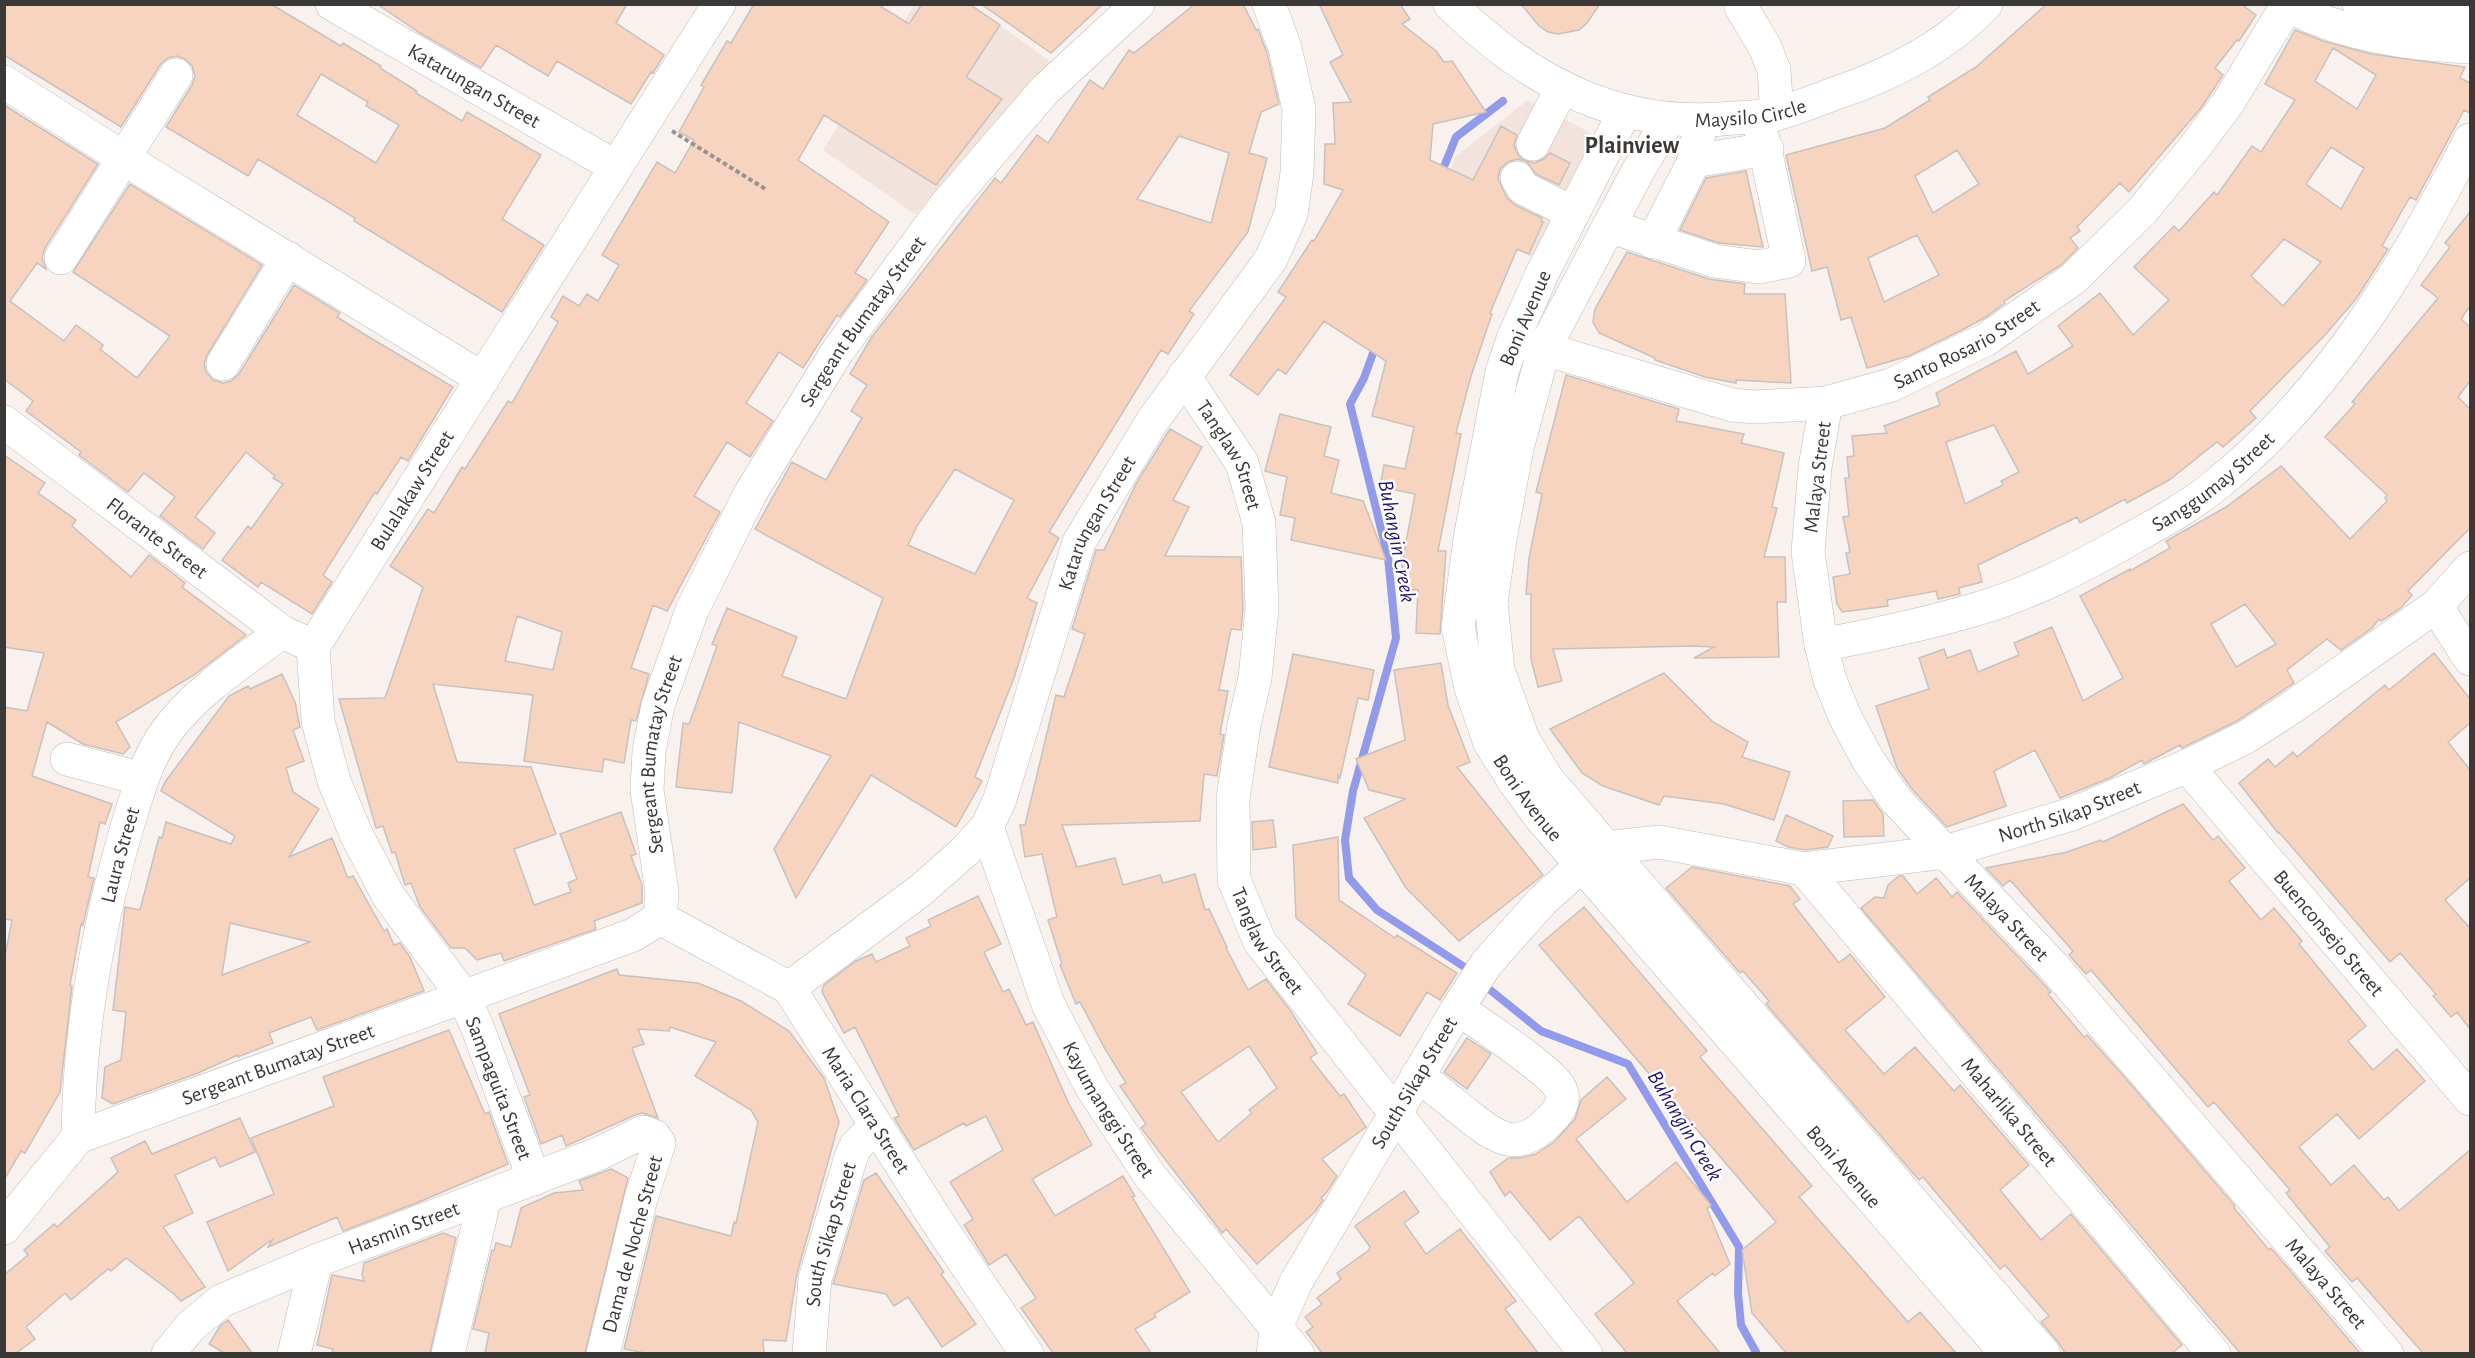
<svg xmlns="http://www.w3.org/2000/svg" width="2475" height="1358" font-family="'Alegreya Sans',sans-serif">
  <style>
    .built { fill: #f2e4dc }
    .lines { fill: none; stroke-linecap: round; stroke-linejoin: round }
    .stream { stroke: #929aec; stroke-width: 8 }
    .building { fill: #f7d4c0; stroke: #c8c1bd; stroke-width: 1.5; fill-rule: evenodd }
    .minor-casing { stroke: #c1bbb7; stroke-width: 34 }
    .major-casing { stroke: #c1bbb7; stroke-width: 34 }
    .path { stroke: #989390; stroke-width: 4; stroke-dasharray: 4.5 3; stroke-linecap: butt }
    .minor { stroke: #fff; stroke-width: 33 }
    .major { stroke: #fff; stroke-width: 33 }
    .labels { text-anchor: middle; stroke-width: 5; stroke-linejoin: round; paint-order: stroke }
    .street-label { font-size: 21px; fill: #3b3937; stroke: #fff }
    .water-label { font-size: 22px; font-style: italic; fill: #231573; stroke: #fff }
    .quarter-label { font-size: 24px; font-weight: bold; fill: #3e3936; stroke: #fff }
  </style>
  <rect width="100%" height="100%" fill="#f8f1ed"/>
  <path class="built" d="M914 5H972L1055 65 996 120 916 215 823 150Z
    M1528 100 1598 137 1539 260 1432 212 1456 156Z"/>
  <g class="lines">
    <path class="stream" d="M1441 174 1456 137 1503 101
      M1376 345 1364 378 1350 404 1388 557 1396 638 1353 791 1345 840 1349 878 1377 910 1466 968
      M1489 989 1541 1031 1628 1064 1739 1247 1738 1293 1741 1325 1757 1354"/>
  </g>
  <path class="building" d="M4 4H271L341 46 343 43 381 66 380 68 417 91 416 93 462 121 467 112 541 155 502 219 544 245 502 312 354 221 355 218 258 159 248 176 166 127 192 85 195 76 192 66 185 59 177 56 168 58 160 65 121 127 4 55ZM321 74 368 102 366 106 399 125 376 163 297 115Z
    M377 4H627L616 23 664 55 653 73 651 72 631 104 557 61 548 76 496 45 481 68 420 33Z
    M754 4H877L909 24 922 4H969L1000 25 966 77 1002 99 936 185 824 115 798 160 889 222 855 273 867 280 840 317 837 315 803 368 779 352 746 403 773 421 750 457 727 442 694 496 720 512 667 611 653 605 631 668 649 674 636 721 631 720 624 763 604 759 602 772 524 761 533 695 433 684 457 762 531 767 556 834 514 849 534 905 571 892 568 883 577 879 560 834 621 812 636 854 631 856 642 885V903L594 921 596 929 504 961 501 953 477 960 465 948H451L420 907 411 883 405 885 395 852 392 853 383 826 376 828 339 699 385 698 423 587 390 566 428 509 434 513 462 467 465 469 508 401 512 403 558 322 551 317 563 296 579 306 587 294 598 301 619 265 602 255 657 162 675 173 694 140 679 132 704 87 701 85 727 41 731 43ZM517 616 562 632 553 670 505 661Z
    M981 4H1103L1051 53Z
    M1195 4H1243L1256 30 1258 29 1267 53 1279 104 1261 112 1249 153 1267 158 1248 232 1189 311 1194 314 1168 354 1161 350 1049 532 1059 538 1027 598 1037 603 1014 678 975 777 982 781 956 827 871 775 796 898 774 849 831 756 739 722 732 793 676 787 683 723 689 724 717 646 712 644 727 608 797 637 782 676 846 699 883 598 755 529 792 462 826 480 862 418 851 411 867 385 850 374 871 338 995 178 1001 183 1037 135 1048 143 1090 80 1103 89 1129 50 1134 53ZM1179 136 1229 153 1211 223 1137 199ZM955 469 1014 500 975 574 908 545 917 526Z
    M1319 4H1400L1410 19 1402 24 1436 51 1444 62 1452 61 1486 112 1433 124 1430 160 1473 180 1501 126 1517 135 1514 145 1518 155 1524 160 1534 163 1544 159 1550 153 1570 163 1559 185 1536 174 1526 161 1517 159 1508 162 1500 169 1498 179 1507 198 1515 205 1542 218 1541 221 1543 222 1529 254 1517 249 1490 313 1492 314 1471 376 1456 433 1461 434 1438 551H1446L1440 634 1416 633 1418 590 1402 589V564L1415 494 1380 487 1384 465 1405 469 1414 427 1372 416 1386 361 1324 321 1286 374 1278 369 1258 395 1230 375 1286 297 1278 292 1312 240 1314 241 1343 190 1324 184 1325 144H1335L1333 103 1351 102 1330 62 1343 55Z
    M1521 4H1600L1587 23 1579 30 1558 34 1548 32 1539 26Z
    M2047 4H2241L2256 15 2239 41 2237 40 2215 68 2223 75 2201 108 2129 192 2120 183 2077 227 2080 231 2070 238 2078 248 2061 265 2004 301 2005 303 1986 317 1962 330 1909 356 1867 368 1851 317 1841 320 1827 267 1812 271 1786 155 1885 128 1930 100 1928 97 1976 67ZM1957 150 1979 184 1933 213 1915 176ZM1917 235 1939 275 1884 302 1868 258Z
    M2295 30 2323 41 2371 54 2465 67 2460 78 2470 83V113L2464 110 2416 200 2410 197 2382 246 2388 249 2356 299 2325 335 2250 411 2256 418 2223 447 2217 442 2169 480 2127 503 2125 499 2080 523 2077 517 1978 565 1982 582 1959 588 1960 594 1938 599 1936 591 1887 600 1888 606 1842 612 1837 604 1833 577 1850 574 1846 553 1850 552 1843 517 1849 516 1845 478H1849L1847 457 1854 456 1852 436 1887 433 1884 426 1940 405 1936 393 2016 351 2028 374 2073 346 2058 326 2100 293 2133 335 2169 300 2134 267 2174 226 2179 231 2214 192 2217 195 2252 146 2261 152 2295 100 2265 84ZM2333 48 2376 75 2357 109 2315 81ZM2331 147 2364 168 2341 209 2306 184ZM2284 239 2321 262 2283 306 2251 276ZM1994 425 2019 472 2001 481 2003 485 1965 504 1946 442Z
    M4 105 98 164 45 248 42 258 46 269 37 263 10 301 64 341 76 325 103 345 100 349 137 378 170 336 73 272 130 184 262 265 207 355 204 364 206 372 213 380 223 383 231 381 239 374 294 285 340 313 337 317 364 334 453 387 408 461 401 457 377 494 375 492 323 575 332 582 312 614 261 582 258 587 222 560 248 526 251 529 283 484 273 478 275 476 246 452 195 517 215 533 203 549 160 516 175 497 144 473 128 492 79 455 81 452 26 411 33 401 4 379Z
    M1746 171 1763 247 1719 243 1680 230 1706 178Z
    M2470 212V306L2461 319 2470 327V381L2458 397 2470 409V528L2408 591 2412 595 2401 608 2381 621 2379 619 2371 629 2341 650 2327 639 2287 670 2294 683 2237 721 2182 748 2180 745 2144 764 2142 760 2110 778 2060 798 2035 750 1994 771 2006 806 1947 827 1911 788 1897 768 1876 706 1929 689 1919 658 1944 649 1947 658 1970 650 1978 672 2019 655 2014 643 2052 627 2083 701 2123 678 2080 596 2130 569V571L2170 548 2166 541 2226 507 2281 466 2350 539 2387 501 2385 498 2387 495 2325 437 2355 404 2352 402 2438 298 2421 285 2450 247 2445 243ZM2245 604 2276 644 2236 667 2211 624Z
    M1627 252 1709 279 1745 284 1744 294H1785L1791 383 1736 380V383L1705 377 1655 360V358L1599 333 1593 322 1595 309Z
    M1566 375 1679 409 1676 421 1744 434 1741 443 1784 453 1772 507 1777 508 1764 557H1785L1786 602H1777L1779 657 1694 658 1714 647 1694 646 1553 649 1562 681 1538 687 1531 659V594H1526L1529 558 1542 494 1536 492Z
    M1280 414 1331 427 1324 456 1339 460 1331 493 1363 501 1386 560 1291 540 1295 518 1280 515 1287 477 1265 471Z
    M1170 429 1202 447 1173 500 1189 507 1165 556 1241 557 1243 608 1241 630 1231 629 1219 690 1228 691 1220 734 1224 735 1217 776 1204 774 1200 821 1062 825 1077 867 1115 858 1123 885 1160 875 1163 883 1195 874 1205 910 1209 909 1227 947 1226 948 1248 990 1266 979 1290 1010 1317 1053 1310 1058 1340 1096 1344 1094 1366 1127 1322 1159 1337 1176 1327 1192 1321 1198 1323 1200 1315 1212 1257 1264 1226 1229 1222 1233 1141 1128 1146 1124 1120 1086 1126 1083 1105 1049 1080 1002 1076 1004 1060 965 1062 964 1048 920 1057 917 1042 854 1025 857 1020 825H1025L1056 695 1064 697 1085 634 1072 629 1096 550H1104L1137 482ZM1249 1046 1277 1088 1249 1110 1252 1113 1218 1142 1181 1092Z
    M4 455 45 483 38 493 76 520 72 526 131 577 149 555 185 583 182 587 246 635 194 675 116 722 130 747 123 754 83 744 47 722 32 776 112 804 105 824 100 822 88 877 94 878 83 925 81 924 70 985 72 986 60 1092 25 1153 21 1151 4 1180V961L12 920 4 919V707L27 711 44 653 4 647Z
    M2434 653 2470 699V723L2448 742 2470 770V878L2445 900 2470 928V1029L2457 1012 2451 1017 2433 996 2436 994 2400 953 2390 962 2279 832 2278 833 2239 783 2268 759 2275 767 2293 752 2297 757 2385 685 2389 690Z
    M1293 654 1374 670 1368 700 1358 698 1340 778 1338 775V783L1269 767Z
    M1441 663 1448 705 1470 762 1457 767 1543 875 1459 941 1406 888 1364 818 1405 799 1369 790 1356 759 1405 740 1394 670Z
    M1664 673 1713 722 1748 742 1742 757 1790 772 1774 820 1724 804 1664 796 1659 805 1603 786 1582 773 1550 729Z
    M282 674 295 702 300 727 293 730 304 761 286 768 293 792 319 809 289 857 332 838 348 878 353 876 384 931 387 929 394 945 400 943 410 957 424 991 317 1030 311 1017 269 1033 273 1043 238 1057V1055L198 1073 113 1104 102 1098 105 1067 121 1060 126 1012 113 1010 125 907 140 910 159 837 162 838 166 822 231 844 235 836 161 791 165 782 229 696 248 686 250 689ZM230 923 310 942 222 975Z
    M1873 800 1883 814 1884 836 1844 837 1843 801Z
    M2183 804 2213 840 2218 836 2245 868 2229 881 2261 920 2274 908 2302 941 2299 944 2366 1026 2348 1041 2373 1070 2397 1049 2425 1081 2359 1139 2337 1114 2299 1147 2331 1185 2354 1165 2384 1200 2388 1197 2399 1211 2470 1150V1353H2423L2357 1278 2352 1282 2325 1251 2330 1247 2286 1193 2290 1190 2214 1102 2208 1107 2091 970 2086 974 2069 955 2073 951 2010 880 2003 886 1986 868 2067 852 2101 840 2103 842Z
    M1786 815 1833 836 1828 847 1805 850 1788 847 1776 841Z
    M1273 820 1276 847 1253 850 1252 822Z
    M1338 837 1339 900 1395 938 1397 935 1457 973 1440 1000 1427 992 1400 1036 1348 1004 1366 975 1296 918 1293 845Z
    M1692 867 1790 886 1800 899 1793 904 1839 963 1850 954 1885 997 1845 1030 1884 1074 1915 1047 1954 1091 1960 1085 2029 1165 2000 1190 2041 1240 2071 1214 2182 1345 2172 1353H2065L2058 1342 2041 1322 2049 1316 2005 1265 2000 1269 1923 1177 1919 1180 1766 1004 1769 1001 1743 971 1740 973 1666 888Z
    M1899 876H1903L1917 894 1936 878 1952 897 1957 892 2039 979 2051 992 2048 994 2084 1037 2087 1035 2127 1080 2235 1206 2234 1208 2269 1250 2271 1248 2360 1353H2240L1861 908 1875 897 1884 898 1888 885Z
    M978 896 1001 944 984 952 1003 992 1009 989 1026 1025 1033 1022 1069 1104 1092 1145 1032 1179 1055 1216 1123 1176 1135 1196 1132 1197 1190 1292 1154 1314 1156 1317 1135 1329 1151 1353H1053L1021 1308 1036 1298 1006 1254 989 1265 964 1225 973 1219 950 1182 1003 1150 986 1116 966 1126 964 1123 914 1150 894 1118 899 1116 855 1027 844 1033 822 992 824 985 856 961 872 954 876 962 910 946 906 938 931 926 928 920Z
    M1584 907 1707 1051 1700 1057 1812 1186 1799 1197 1908 1322 1920 1312 1956 1353H1786L1752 1313 1742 1250 1776 1222 1539 945Z
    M617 969 619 975 698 983 741 1001 789 1031 824 1078 839 1122 797 1274 786 1341 763 1340 764 1353H645L624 1349 656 1216 731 1236 734 1222 736 1223 758 1122 751 1110 695 1076 716 1042 670 1027 669 1031 638 1029 644 1044 632 1048 658 1118 642 1113 635 1115 566 1146 562 1135 541 1144 524 1097 530 1095 499 1014Z
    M449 1030 485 1114 489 1112 508 1164 419 1202 343 1231 337 1217 268 1247 273 1239 228 1271 207 1222 274 1194 251 1138 334 1106 323 1077Z
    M1467 1038 1491 1054 1467 1089 1444 1072Z
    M1607 1077 1626 1099 1576 1139 1627 1202 1676 1162 1711 1205 1707 1209 1730 1264 1715 1276 1713 1273 1677 1301 1720 1353H1627L1595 1314 1634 1283 1579 1216 1550 1240 1510 1191 1505 1196 1490 1172 1508 1158H1520L1536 1154 1554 1142 1575 1119 1581 1100Z
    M240 1118 255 1152 220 1167 215 1157 175 1175 193 1213 163 1227 205 1287 181 1301 174 1294 126 1258 111 1271 108 1269 71 1300 65 1293 26 1327 35 1339 16 1353H4V1275L28 1255 24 1250 54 1224 57 1227 118 1172 111 1158 145 1141 152 1154Z
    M611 1169 628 1178 585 1353H485L489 1333 473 1329 492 1250 494 1251 496 1243 511 1247 521 1208 554 1193 583 1190 579 1181Z
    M876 1173 944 1272 941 1274 976 1324 942 1347 908 1297 894 1306 886 1294 833 1284 864 1180Z
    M1404 1191 1419 1212 1404 1223 1426 1254 1460 1229 1516 1301 1505 1309 1538 1353H1322L1306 1332 1313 1327 1305 1317 1322 1304 1317 1298 1341 1279 1337 1273 1369 1250 1370 1247 1355 1226Z
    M443 1233 456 1238 430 1353H332L333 1349 317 1345 332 1275 364 1281 362 1275 364 1263Z
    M228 1320 252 1353H224L209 1344 220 1326Z"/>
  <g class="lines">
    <defs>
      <g id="minor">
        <path id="s1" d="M332 4 616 167"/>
        <path d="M1741 7 1765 47 1774 70 1777 114"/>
        <path d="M4 82 125 159 483 379"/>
        <path d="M1533 144 1562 88"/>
        <path d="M1694 161 1767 149"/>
        <path d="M1517 178 1523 188 1573 213"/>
        <path d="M1609 226 1715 261 1759 267 1789 261 1758 116"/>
        <path d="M1653 242 1694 161 1701 121"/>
        <path d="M61 258 176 75"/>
        <path id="s2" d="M1518 341 1732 405 1755 407 1826 403 1891 385 1985 340 2073 279 2142 211 2194 148 2228 103 2288 4"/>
        <path d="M223 364 288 258"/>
        <path id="s3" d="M1184 376 1242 463 1259 523 1262 609 1255 678 1244 725 1233 799 1234 880 1260 942 1586 1354"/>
        <path id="s4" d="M1826 403 1815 467 1808 552 1821 645 1830 680 1845 717 1868 760 1896 800 2053 966 2387 1354"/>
        <path id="s5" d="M4 422 282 632 302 641"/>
        <path d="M2436 606 2470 659"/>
        <path id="s6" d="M1821 645C1874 635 1928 624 1980 608 2028 594 2073 571 2116 547 2150 528 2187 509 2216 485 2329 393 2405 267 2470 140"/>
        <path d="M67 759 142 779"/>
        <path id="s7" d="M2187 766 2470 1099"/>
        <path id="s8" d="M987 827 1048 1004 1092 1088 1150 1176 1298 1354"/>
        <path id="s9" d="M1804 869 2214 1354"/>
        <path id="s10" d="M660 918 662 892 647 790 649 751 658 705 692 610 750 494 837 352 945 206 1044 91 1138 4"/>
        <path id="s11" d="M660 918 789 988 942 1229 1027 1354"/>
        <path id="s12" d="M789 988 921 890 964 852 987 827 1000 799 1079 542 1153 420 1271 259 1291 214 1297 173 1299 109 1285 48 1269 4"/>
        <path d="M1417 1076C1434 1087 1449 1100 1465 1113 1499 1140 1519 1155 1554 1116 1561 1107 1566 1098 1559 1087 1548 1068 1479 1024 1458 1008"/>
        <path id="s13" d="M78 1137C79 1032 98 925 128 824 138 792 146 760 166 732 196 691 242 662 282 632"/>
        <path id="s14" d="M534 1179 478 1029 464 997 389 897 356 834 334 781 318 721 313 647 719 4"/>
        <path id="s15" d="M4 1228 78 1137 633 935 660 918"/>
        <path id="s16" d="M168 1354 190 1327 221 1301 316 1261 598 1154 643 1132 654 1136 659 1143 641 1198 603 1354"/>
        <path d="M294 1354 316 1261"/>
        <path d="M448 1354 485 1197"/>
        <path id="s17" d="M809 1354 815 1279 851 1157 856 1146 876 1126"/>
        <path id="s18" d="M1273 1354 1277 1325 1296 1282 1458 1008 1486 964 1542 901 1581 866 1606 848 1659 842 1804 869 1945 852 2072 814 2187 766 2246 737 2291 708 2436 606 2470 568"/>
      </g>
      <g id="major">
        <path id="s19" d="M1450 4C1530 83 1620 130 1734 118 1749 117 1765 117 1779 113 1799 108 1819 99 1839 92 1892 74 1947 46 1986 4"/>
        <path d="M2285 4C2341 35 2408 44 2470 47"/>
        <path d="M2359 4 2391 12 2470 22"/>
        <path id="s20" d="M1625 111 1542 274 1513 339 1502 372 1471 533 1458 627 1471 688 1490 743 1514 781 1540 817 2007 1354"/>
        <path d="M1668 120 1638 171 1544 349 1517 448 1500 539 1491 603 1498 670 1523 739 1547 779 2044 1354"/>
      </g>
    </defs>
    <use href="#minor" class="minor-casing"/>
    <use href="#major" class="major-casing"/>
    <path class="path" d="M672 131 767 190"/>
    <use href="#minor" class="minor"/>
    <use href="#major" class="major"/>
  </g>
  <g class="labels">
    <g class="street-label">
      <text dy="7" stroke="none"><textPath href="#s1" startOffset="164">Katarungan Street</textPath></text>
      <text dy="7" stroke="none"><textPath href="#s19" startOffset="334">Maysilo Circle</textPath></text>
      <text transform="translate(1525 318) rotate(-67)" y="7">Boni Avenue</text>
      <text dy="7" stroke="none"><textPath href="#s10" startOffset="652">Sergeant Bumatay Street</textPath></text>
      <text dy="7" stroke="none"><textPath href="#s2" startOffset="471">Santo Rosario Street</textPath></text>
      <text dy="7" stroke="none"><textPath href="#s3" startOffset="92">Tanglaw Street</textPath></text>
      <text transform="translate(1817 477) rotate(-83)" y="7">Malaya Street</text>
      <text dy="7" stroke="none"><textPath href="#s6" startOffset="430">Sanggumay Street</textPath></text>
      <text dy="7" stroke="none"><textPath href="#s14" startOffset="770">Bulalakaw Street</textPath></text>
      <text dy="7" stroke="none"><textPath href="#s12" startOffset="580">Katarungan Street</textPath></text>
      <text dy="7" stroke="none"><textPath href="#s5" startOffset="192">Florante Street</textPath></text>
      <text dy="7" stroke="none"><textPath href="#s10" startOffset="166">Sergeant Bumatay Street</textPath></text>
      <text dy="7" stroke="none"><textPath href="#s20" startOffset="735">Boni Avenue</textPath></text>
      <text dy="7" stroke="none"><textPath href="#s18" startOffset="1088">North Sikap Street</textPath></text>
      <text dy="7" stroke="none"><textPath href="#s13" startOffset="286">Laura Street</textPath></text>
      <text dy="7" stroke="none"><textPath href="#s4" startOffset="579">Malaya Street</textPath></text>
      <text dy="7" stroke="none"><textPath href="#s7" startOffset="219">Buenconsejo Street</textPath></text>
      <text dy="7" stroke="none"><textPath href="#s3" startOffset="596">Tanglaw Street</textPath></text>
      <text dy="7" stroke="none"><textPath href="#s15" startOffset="330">Sergeant Bumatay Street</textPath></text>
      <text dy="7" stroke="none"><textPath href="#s18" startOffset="308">South Sikap Street</textPath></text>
      <text transform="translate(499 1088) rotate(69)" y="7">Sampaguita Street</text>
      <text dy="7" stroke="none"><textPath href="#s8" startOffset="309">Kayumanggi Street</textPath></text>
      <text dy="7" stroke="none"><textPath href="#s11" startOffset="291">Maria Clara Street</textPath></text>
      <text dy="7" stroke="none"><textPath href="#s9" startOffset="318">Maharlika Street</textPath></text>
      <text dy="7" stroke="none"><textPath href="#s20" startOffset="1221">Boni Avenue</textPath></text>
      <text dy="7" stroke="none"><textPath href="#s16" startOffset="272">Hasmin Street</textPath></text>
      <text dy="7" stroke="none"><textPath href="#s17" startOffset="122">South Sikap Street</textPath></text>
      <text transform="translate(632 1244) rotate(-75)" y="7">Dama de Noche Street</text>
      <text dy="7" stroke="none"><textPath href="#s4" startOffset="1065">Malaya Street</textPath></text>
    </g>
    <g class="water-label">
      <text transform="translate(1398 541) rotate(79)" y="8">Buhangin Creek</text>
      <text transform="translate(1686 1125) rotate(59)" y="8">Buhangin Creek</text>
    </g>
    <g class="quarter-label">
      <text x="1632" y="153">Plainview</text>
    </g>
  </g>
  <rect width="2475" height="1358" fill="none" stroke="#3b3937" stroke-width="12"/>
</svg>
